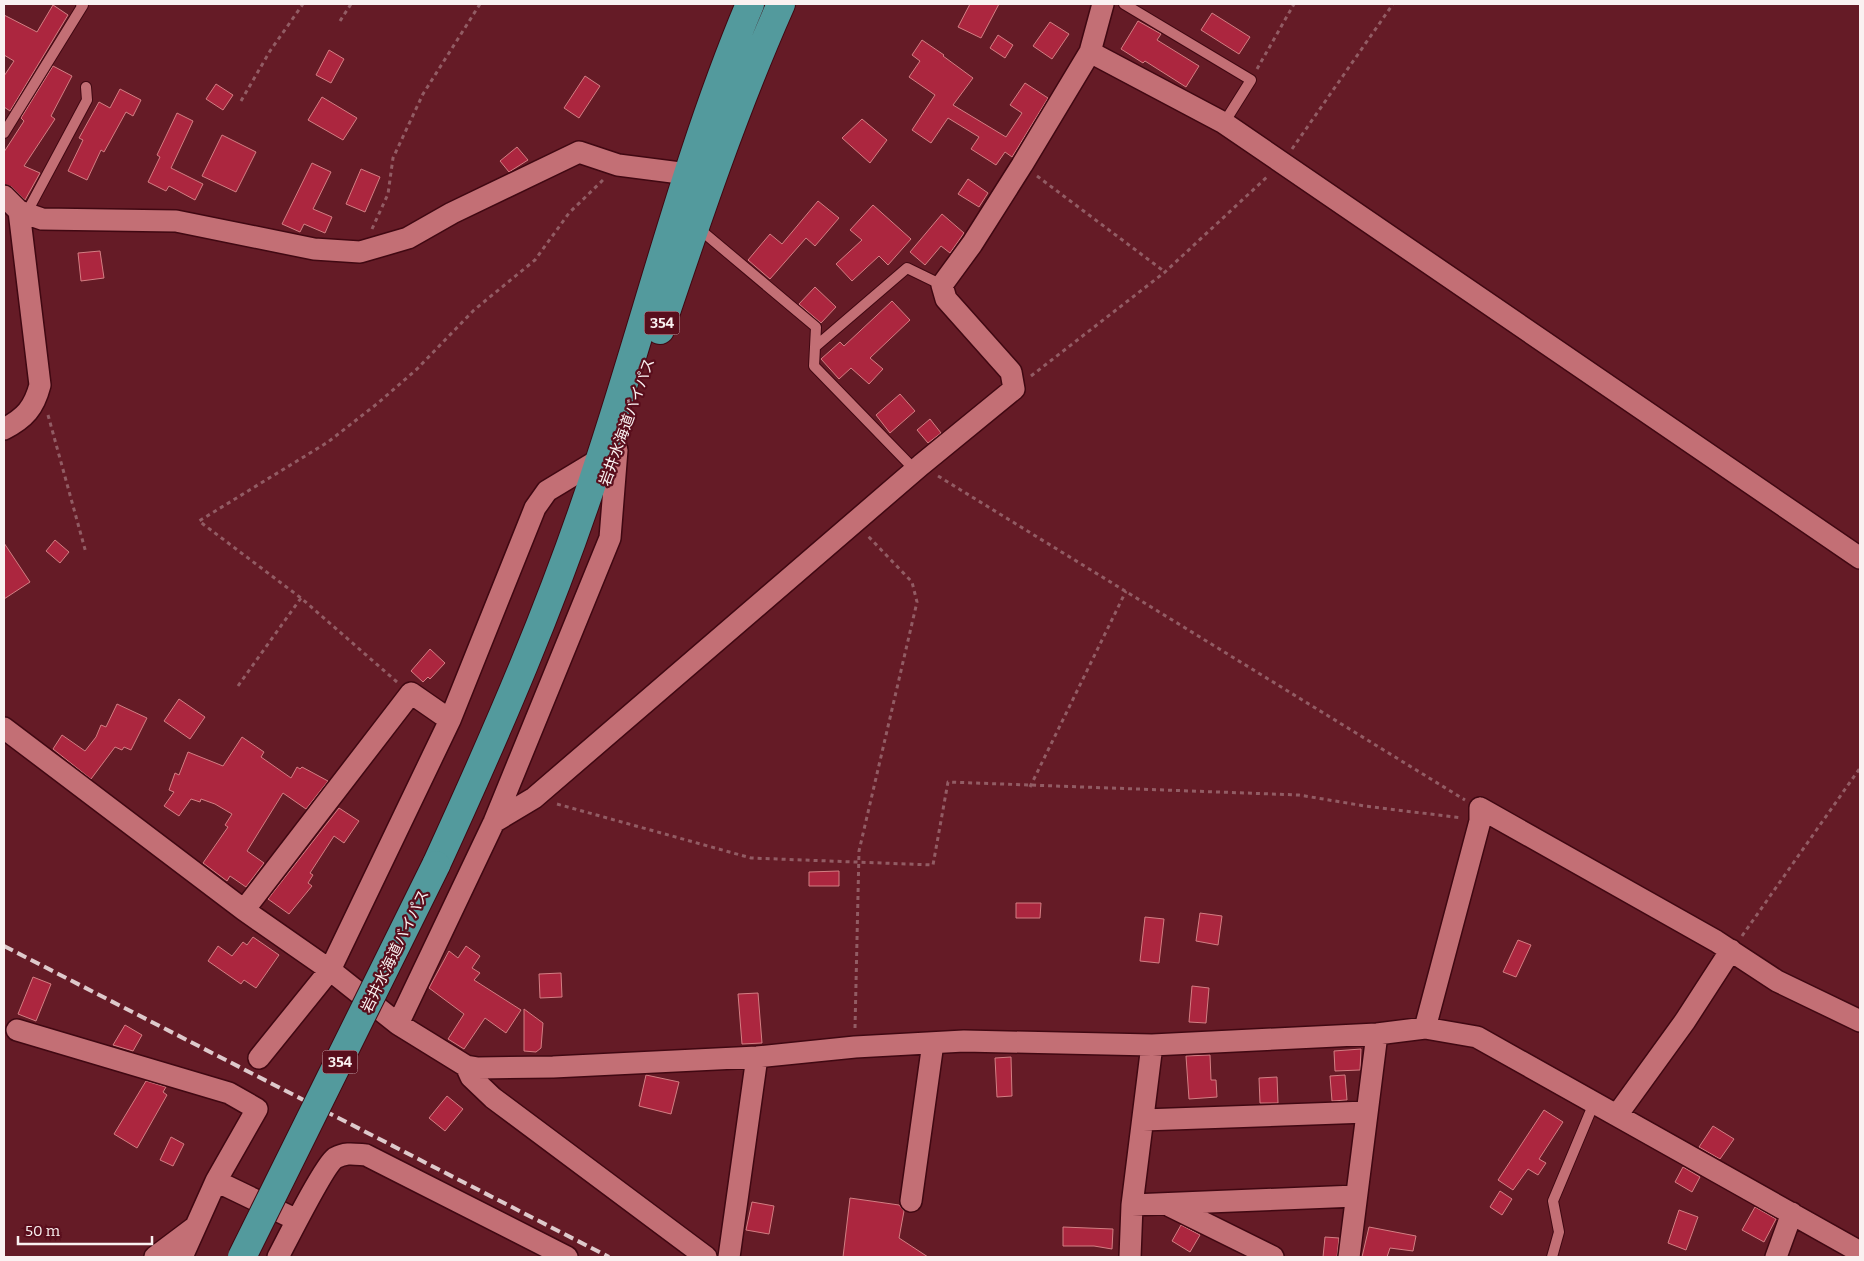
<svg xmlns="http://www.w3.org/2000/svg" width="1864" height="1261" font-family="Bitter,'Noto Sans JP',serif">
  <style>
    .building { fill: #ac263f; stroke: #d37e83 }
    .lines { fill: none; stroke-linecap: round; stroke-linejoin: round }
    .service-casing { stroke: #400812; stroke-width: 12 }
    .minor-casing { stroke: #400812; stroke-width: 24 }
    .trunk-casing { stroke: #400812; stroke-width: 30 }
    .path { stroke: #925c64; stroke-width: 3; stroke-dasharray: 4 4; stroke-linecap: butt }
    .service { stroke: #c36f75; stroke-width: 10 }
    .minor { stroke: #c36f75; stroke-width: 21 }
    .trunk { stroke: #539a9d; stroke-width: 28 }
    .rail { stroke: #dec9cb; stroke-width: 4; stroke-dasharray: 10 5; stroke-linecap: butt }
    .trunk-bridge-casing { stroke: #400812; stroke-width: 30; stroke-linecap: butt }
    .trunk-bridge { stroke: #539a9d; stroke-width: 28 }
    .labels { text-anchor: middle; stroke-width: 4.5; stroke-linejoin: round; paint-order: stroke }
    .shield { fill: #590e1c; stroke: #caadb1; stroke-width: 1 }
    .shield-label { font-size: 14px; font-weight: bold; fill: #faf1f1 }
    .street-label { font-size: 15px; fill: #faf1f1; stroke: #590e1c }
  </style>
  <rect width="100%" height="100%" fill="#651b26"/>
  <path class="building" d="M970 4H999L981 38 958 27Z
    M53 5 68 15 10 111 4 107V76L14 61 4 55V15L37 32Z
    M1212 13 1250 37 1239 54 1201 30Z
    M1138 21 1161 34 1157 40 1199 66 1186 87 1145 61 1143 63 1121 49Z
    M1050 22 1069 34 1052 59 1033 46Z
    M998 35 1013 45 1005 58 990 48Z
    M922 40 944 55 943 56 973 78 953 105 1006 137 1022 113 1010 105 1025 83 1048 98 1012 157 1005 152 996 165 971 149 979 137 948 118 931 143 912 130 935 95 909 77 920 61 912 55Z
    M329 50 344 59 331 83 316 75Z
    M53 66 72 76 51 116 55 119 24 166 40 173 25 200 12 187 4 184V152L24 121 21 118Z
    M585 76 600 86 579 118 564 108Z
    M216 84 233 95 223 110 206 99Z
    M120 89 141 100 133 116 126 112 104 152 101 150 87 180 68 171 83 140 79 138 99 102 110 108Z
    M322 97 357 118 343 140 308 120Z
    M177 113 193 121 171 168 203 184 195 200 169 186 166 191 148 182 160 157 157 155Z
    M862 119 887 140 870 163 842 138Z
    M222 135 256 152 236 192 202 176Z
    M517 147 528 160 509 172 500 161Z
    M312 163 331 172 313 209 332 217 325 233 304 224 300 232 282 224Z
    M361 169 380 177 365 212 346 204Z
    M968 179 988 193 979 207 958 194Z
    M818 201 839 218 815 246 806 238 770 279 748 260 770 234 782 244Z
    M873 205 911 239 888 265 879 256 852 281 836 264 862 240 850 230Z
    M942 214 964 233 950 253 941 246 925 265 910 252Z
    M100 251 104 278 81 281 78 253Z
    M815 287 836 307 821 323 799 304Z
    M892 301 910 320 870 358 883 369 869 384 851 368 839 379 821 359 840 342 844 346Z
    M900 394 915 411 890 433 876 415Z
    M930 419 941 433 928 443 917 430Z
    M55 540 69 552 60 563 46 551Z
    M4 543 30 582 4 599Z
    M430 649 445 663 430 679 428 677 423 682 411 671Z
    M179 699 205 717 190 739 164 721Z
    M117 704 147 718 131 750 124 747 122 750 115 747 91 779 53 749 62 735 85 751 96 737 101 725 106 727Z
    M242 737 264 752 261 757 291 778 297 767 300 769 302 767 328 781 306 809 283 793 247 851 264 863 246 887 230 876 227 881 203 863 228 827 225 825 232 814 215 804 201 799 200 802 191 799 179 816 164 806 174 792 169 790 175 773 179 775 188 752 223 766Z
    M339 808 359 821 344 843 334 836 310 873 313 875 308 883 312 886 289 914 268 899Z
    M839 871V886H809V872Z
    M1016 903H1041L1040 918H1016Z
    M1200 913 1222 916 1218 945 1196 941Z
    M1145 917 1164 919 1159 963 1140 961Z
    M253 937 279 955 256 988 244 980 241 984 208 961 218 946 232 956 243 942 247 945Z
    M1518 940 1531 945 1516 977 1503 972Z
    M466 946 480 956 472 968 480 973 474 980 521 1010 506 1033 485 1018 464 1049 448 1039 464 1014 429 988 449 951 458 958Z
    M561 973 562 997 540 998 539 974Z
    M33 977 51 984 36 1021 18 1014Z
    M1192 986 1209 988 1206 1023 1189 1022Z
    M758 993 762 1043 742 1044 738 994Z
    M524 1009 543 1023 541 1048 536 1052 524 1051Z
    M125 1025 142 1035 133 1051 113 1045Z
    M1361 1049 1360 1070 1335 1071 1334 1051Z
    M1210 1055 1211 1080H1216L1217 1097 1189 1099 1186 1056Z
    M1011 1057 1012 1096 997 1097 995 1058Z
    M646 1075 679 1082 671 1114 639 1106Z
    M1345 1075 1347 1100 1332 1101 1330 1076Z
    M1277 1077 1278 1103H1260L1259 1078Z
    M146 1081 166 1087 163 1092 167 1095 137 1148 114 1134Z
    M447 1096 463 1109 445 1131 429 1118Z
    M1544 1110 1563 1122 1539 1159 1546 1163 1538 1175 1528 1169 1513 1190 1498 1180Z
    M1713 1126 1734 1139 1720 1159 1699 1147Z
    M171 1137 184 1144 173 1166 160 1160Z
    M1683 1167 1700 1177 1692 1192 1675 1182Z
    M1500 1191 1512 1199 1502 1215 1490 1207Z
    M850 1198 899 1205 904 1211 899 1238 928 1257H843Z
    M752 1202 774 1206 769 1234 746 1230Z
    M1755 1207 1776 1219 1764 1242 1742 1230Z
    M1679 1210 1698 1217 1686 1250 1668 1243Z
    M1181 1225 1200 1235 1190 1252 1172 1241Z
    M1063 1227 1113 1229 1112 1249 1094 1246H1063Z
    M1369 1227 1416 1236 1413 1251 1390 1248 1387 1257H1362Z
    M1325 1237 1339 1238 1337 1257H1323Z"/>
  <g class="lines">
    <defs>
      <path id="service" d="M1124 4 1251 80 1224 123
        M4 133 83 5 81 4
        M26 214 87 100 86 87
        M697 227 816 327 815 347
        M915 470 814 366 815 347 907 268 942 285
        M1552 1257 1559 1232 1553 1201 1594 1103"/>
      <path id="minor" d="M1090 52 1224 123 1860 558
        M4 196 19 211 42 219 176 221 314 249 360 252 408 238 452 213 579 152 618 165 688 174 702 178
        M4 429C25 418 34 408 40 385L19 211
        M4 728 244 910 330 970 398 1024 466 1066 478 1068 553 1067 757 1057 855 1047 964 1041 1152 1045 1377 1034 1425 1028 1477 1037 1860 1252
        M1480 808 1716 941 1777 981 1860 1021
        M494 822 534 798 921 465 1014 389 1011 372 946 299 942 285 972 244 1022 165 1090 52 1103 4
        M244 910 411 693 450 720
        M398 1024 494 822 610 538 617 450
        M1425 1028 1480 821V808
        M17 1030 229 1093 257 1109 216 1181
        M259 1058 330 970 450 720 535 508 547 491 600 459
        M466 1066 471 1077 493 1098 706 1257
        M1617 1115 1685 1021 1731 950
        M1143 1120 1367 1112
        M911 1201 933 1043
        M1132 1205 1356 1196
        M1170 1206 1273 1257
        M155 1257 195 1227
        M182 1257 216 1181 297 1220
        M278 1257C287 1240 324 1166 335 1158 346 1152 354 1154 366 1155L567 1257
        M729 1257 757 1057
        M1130 1257 1132 1205 1152 1045
        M1349 1257 1377 1034
        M1776 1257 1792 1213"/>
      <path id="trunk" d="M660 330C697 220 734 110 781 4
        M436 865C497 732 555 599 600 459 650 307 688 151 750 4"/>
    </defs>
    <use href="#service" class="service-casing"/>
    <use href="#minor" class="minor-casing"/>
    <use href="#trunk" class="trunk-casing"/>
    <path class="path" d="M340 21 351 4
      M1257 69 1294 4
      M241 101 270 51 303 4
      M1292 149 1393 4
      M1037 176 1165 272
      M372 229 388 194 393 158 423 94 480 4
      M1031 376 1165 272 1268 176
      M48 415 86 553
      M938 476 1465 800
      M397 682 301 598 199 521 328 442 378 403 417 369 474 310 535 260 569 213 604 179
      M238 686 301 598
      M1030 787 1126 591
      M557 804 751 858 933 865 948 782 1299 795 1365 806 1462 818
      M1742 936 1860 768
      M855 1028 859 851 917 602 912 582 867 535"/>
    <use href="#service" class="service"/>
    <use href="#minor" class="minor"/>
    <use href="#trunk" class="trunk"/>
    <path class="rail" d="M4 946 609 1257"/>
    <defs>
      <path id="trunk-bridge" d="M242 1257 436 865"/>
    </defs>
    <use href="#trunk-bridge" class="trunk-bridge-casing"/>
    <use href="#trunk-bridge" class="trunk-bridge"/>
  </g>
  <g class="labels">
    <g class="shield">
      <rect x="644.5" y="311.5" width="35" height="23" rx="4"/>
      <rect x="322.5" y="1050.5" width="35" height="23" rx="4"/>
    </g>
    <g class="shield-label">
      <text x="662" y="328">354</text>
      <text x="340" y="1067">354</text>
    </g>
    <g class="street-label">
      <text transform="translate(627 422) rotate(-70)" y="5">岩井水海道バイパス</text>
      <text transform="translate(395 951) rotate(-64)" y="5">岩井水海道バイパス</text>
    </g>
  </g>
  <rect width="1864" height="1261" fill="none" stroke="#faf1f1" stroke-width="10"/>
  <path d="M18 1236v8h134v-8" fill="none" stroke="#faf1f1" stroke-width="2.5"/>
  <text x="25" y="1236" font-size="15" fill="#faf1f1" stroke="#590e1c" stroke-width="4" paint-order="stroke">50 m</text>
</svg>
